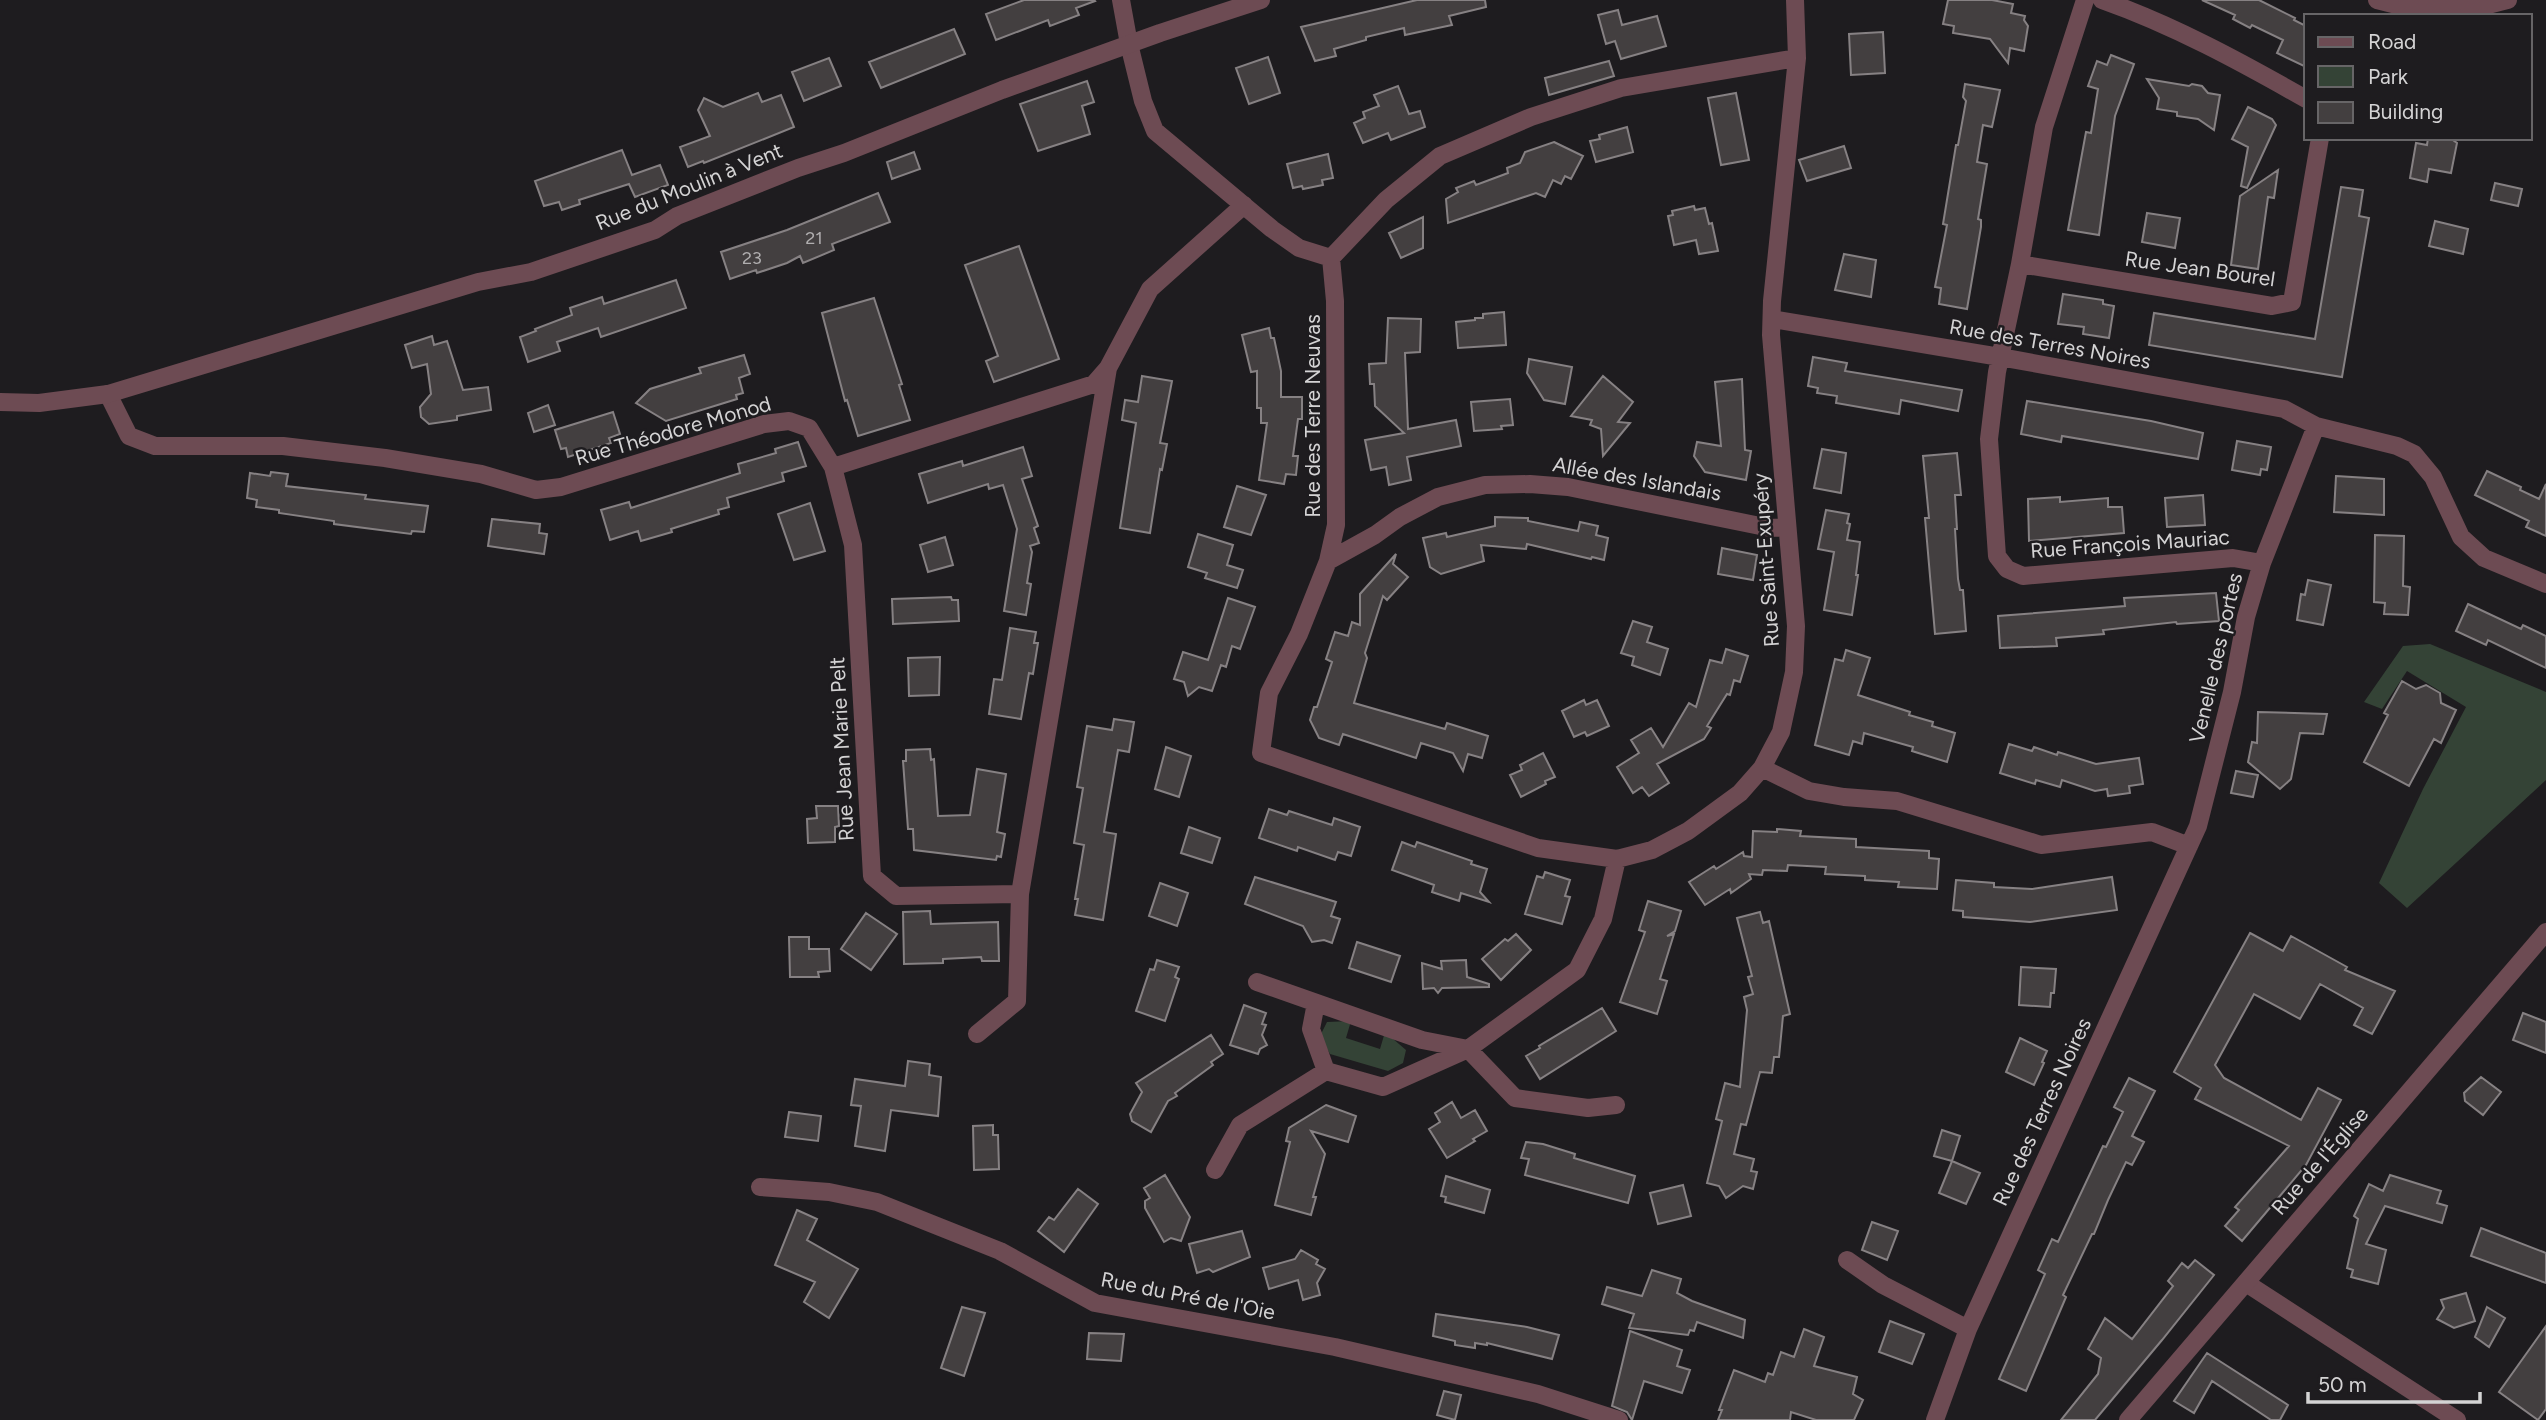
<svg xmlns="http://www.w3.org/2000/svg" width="2546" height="1420" font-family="Figtree,sans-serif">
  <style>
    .green { fill: #344336 }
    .building { fill: #433f40; stroke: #868183; stroke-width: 2 }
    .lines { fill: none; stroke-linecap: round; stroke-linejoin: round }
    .minor { stroke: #6d4b53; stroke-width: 18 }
    .tertiary { stroke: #6d4b53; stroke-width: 18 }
    .labels { text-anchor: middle; stroke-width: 5; stroke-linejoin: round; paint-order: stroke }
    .number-label { font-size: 18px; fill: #b0aeaf }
    .street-label { font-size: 21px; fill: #d4d3d4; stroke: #1e1c1f }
  </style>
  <rect width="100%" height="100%" fill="#1e1c1f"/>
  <path class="green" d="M2430 644 2546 692V780L2407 908 2379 883 2423 789 2466 707 2407 671 2382 709 2364 702 2403 646Z
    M1351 1021 1346 1038 1380 1049 1385 1032 1406 1050 1403 1063 1388 1071 1330 1054 1320 1036 1327 1022Z"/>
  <path class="building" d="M1024 0H1094L1095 1 1076 8 1079 15 1050 26 1048 20 996 40 986 14Z
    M1417 0H1485L1486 7 1449 16 1452 25 1405 35 1404 28 1366 37V40L1334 49 1336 56 1315 61 1301 27Z
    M1948 0H1992L2013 4 2011 13 2025 16 2024 20 2028 26 2024 51 2010 48 2008 63 1990 39 1953 33 1954 26 1943 24Z
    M2202 0H2259L2295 18 2294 20 2306 26V67L2277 53 2283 40 2252 25 2250 28 2233 19 2235 15Z
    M1618 10 1622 25 1657 16 1666 46 1621 59 1615 41 1606 44 1598 15Z
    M954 29 965 54 881 88 869 62Z
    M1883 32 1885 73 1851 75 1849 34Z
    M2111 55 2134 64 2115 116 2099 235 2068 230 2086 132 2091 133 2098 89 2088 86 2097 61 2107 65Z
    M1268 57 1280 93 1249 104 1236 68Z
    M829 58 841 86 804 101 792 72Z
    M1609 61 1614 76 1549 95 1545 78Z
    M2147 79 2189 86 2192 84 2202 86 2208 93 2220 95 2214 130 2198 119 2177 116V112L2157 109 2159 98Z
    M1087 81 1094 102 1082 106 1090 134 1038 151 1020 104Z
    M1965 84 2000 90 1992 127 1983 125 1977 162 1987 164 1978 219 1981 220V227L1967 309 1939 304 1941 288 1935 287 1947 225 1943 224 1956 145H1958L1966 101 1963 97Z
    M1398 86 1409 114 1420 111 1425 127 1391 140 1388 133 1363 143 1354 123 1365 118 1363 112 1379 106 1374 95Z
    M758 93 762 102 781 95 794 127 704 163 703 161 688 167 680 147 710 136 698 110 704 98 723 107Z
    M1736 93 1749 160 1721 165 1708 98Z
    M2248 107 2272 119 2276 125 2247 188 2241 186 2248 147 2232 139Z
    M1627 127 1633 152 1596 162 1590 141 1600 139 1599 135Z
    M2428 138H2450L2457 143 2451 173 2429 169 2427 182 2410 178 2416 143 2427 145Z
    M1554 142 1583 156 1571 179 1565 176 1561 184 1553 180 1545 197 1536 193 1448 223 1446 199 1458 192 1456 188 1474 181 1476 185 1508 173 1507 168 1520 163 1525 152Z
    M1844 146 1851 168 1807 181 1799 160Z
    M622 150 632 175 660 165 668 185 635 197 629 184 579 200 580 204 562 210 559 202 544 206 535 181Z
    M914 152 920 169 892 179 887 162Z
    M1328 154 1333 178 1322 180 1323 185 1303 189 1302 186 1293 188 1287 164Z
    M2278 170 2274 198 2268 197 2258 269 2231 265 2240 196Z
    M2495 183 2522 189 2518 206 2491 200Z
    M2341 187 2363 190 2359 216 2369 218 2342 377 2149 345 2154 313 2315 339Z
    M878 193 890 222 832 244 834 250 803 263 800 256 787 263 757 273 756 270 730 279 721 252 787 230Z
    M1694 206 1695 210 1705 208 1709 224 1712 223 1718 251 1699 254 1696 240 1674 245 1668 216 1673 215 1672 211Z
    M2147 213 2180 218 2175 248 2142 242Z
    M1423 217V248L1401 258 1389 233Z
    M2435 221 2468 229 2463 254 2429 246Z
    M1019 246 1059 359 994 382 986 361 998 356 965 265Z
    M1844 254 1876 260 1871 297 1835 290Z
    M676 280 686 308 601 337 598 328 557 342 560 351 528 362 520 337 536 331 535 329 572 315 570 308 602 297 604 304Z
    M2063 294 2103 300V304L2114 306 2109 338 2083 334 2084 327 2058 324Z
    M874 298 902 384 899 385 910 420 858 436 847 400 845 401 822 313Z
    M1504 312 1506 345 1458 348 1456 322 1475 320V318H1483V314Z
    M1388 318 1421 319 1420 352 1405 353 1408 429 1456 420 1461 446 1407 457 1411 480 1389 485 1386 467 1371 470 1365 440 1404 433 1375 406 1374 384H1370L1369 364 1386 363Z
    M1269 328 1271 338H1274L1281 371V397H1302V419H1298L1293 456H1298L1296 475 1286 474 1284 484 1259 480 1267 423H1261V408H1257V371L1251 372 1242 335Z
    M432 336 434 345 447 341 463 390 488 387 491 410 457 416V420L429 424 421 417 420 407 431 394 427 364 412 368 405 345Z
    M744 355 750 374 739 378 743 393 736 395 737 399 666 421 636 403 650 389 701 373 699 368Z
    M1813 357 1847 363 1845 371 1962 390 1958 411 1901 400 1899 414 1836 403 1837 396 1817 393 1818 388 1808 386Z
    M1529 359 1572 367 1565 404 1544 400 1527 373Z
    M1142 376 1172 381 1160 443 1167 444 1162 470 1160 469 1150 533 1120 528 1136 423 1122 420 1125 400 1138 402Z
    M1603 376 1633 402 1618 422 1630 423 1603 456 1601 429 1590 425 1592 420 1571 416Z
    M1742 379 1745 450 1751 451 1746 480 1705 472 1694 456 1697 442 1721 446 1715 382Z
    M1510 399 1513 425 1501 426 1502 429 1474 431 1471 402Z
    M2027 401 2151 421 2203 433 2198 459 2062 436 2061 442 2021 434Z
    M548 405 555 425 534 432 528 413Z
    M613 412 620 434 609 438 611 443 568 457 566 448 561 449 555 430Z
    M2237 441 2271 447 2267 470 2261 469 2260 475 2232 470Z
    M798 442 806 466 782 473 784 481 727 498 729 507 718 510 719 514 671 529 672 532 641 541 638 531 610 540 601 510 629 502 631 508 740 473 738 464 776 453 775 449Z
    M1023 447 1032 476 1022 479 1038 526 1034 528 1039 543 1030 546 1032 552 1027 583 1031 584 1026 615 1004 611 1017 529 1003 485 989 489 988 484 928 503 919 474 962 461 963 466Z
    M1822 449 1846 453 1841 493 1814 488Z
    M1957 453 1961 495H1955L1957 529H1955L1958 579 1960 590H1963L1966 631 1935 634 1925 518H1929L1923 456Z
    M2487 471 2521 487 2520 490 2539 499 2546 484V536L2526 527 2529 521 2475 495Z
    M271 472 288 474 286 486 366 495 365 499 428 506 424 532 412 531 411 534 334 524V521L279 513V510L256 507 257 500 247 498 250 473 270 476Z
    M2336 476 2384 479V515L2334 512Z
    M1237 486 1266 495 1251 535 1224 527Z
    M2203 495 2205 525 2167 527 2165 498Z
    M2060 497V502L2108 498V507H2122L2124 533 2029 541 2028 499Z
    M810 503 825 551 794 560 778 514Z
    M1826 510 1849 514 1847 523 1850 524 1847 540 1860 542 1856 575H1858L1852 615 1824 610 1834 552 1818 549Z
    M1495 517 1528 518V521L1578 531 1580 522 1598 526 1596 535 1608 538 1604 560 1592 557 1591 559 1527 544 1526 549 1481 545 1484 561 1441 574 1430 567 1423 538 1446 533 1447 537 1495 526Z
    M492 519 540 524 539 533 547 534 544 554 488 546Z
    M1198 534 1233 545 1227 565 1243 570 1237 588 1205 578 1207 573 1188 567Z
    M2375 535 2404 536 2403 586 2410 587 2408 615 2384 614 2385 603 2374 602Z
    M945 537 953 565 928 572 920 545Z
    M1722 548 1757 555 1753 580 1718 574Z
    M1396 554 1393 564 1408 577 1387 600 1383 596 1365 653 1367 658 1354 703 1445 729 1447 723 1488 736 1482 758 1468 754 1463 771 1453 753 1421 743 1416 758 1343 734 1339 745 1319 738 1310 720 1314 707H1317L1332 662 1326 659 1335 632 1348 636 1352 622 1360 625V594Z
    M2308 580 2331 585 2323 625 2297 620 2301 594 2305 595Z
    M2216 593 2219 621 2177 624 2176 622 2103 630 2104 634 2056 638 2057 646 2000 648 1998 616 2125 606 2124 598Z
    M951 597 952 600H958L959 621 893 624 892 599Z
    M1228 598 1255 607 1240 649 1232 646 1226 667 1221 665 1212 691 1199 687 1188 696 1184 682 1174 679 1183 652 1208 660Z
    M2468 604 2521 629 2523 625 2546 636V668L2488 640 2486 645 2456 631Z
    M1633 621 1652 627 1647 642 1668 649 1660 675 1632 665 1634 657 1621 653Z
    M1010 628 1036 632 1034 643H1038L1033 674 1029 673 1021 719 989 714 994 679 1002 680Z
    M1726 649 1748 656 1740 682 1734 680 1730 695 1727 694 1707 726 1711 728 1704 739 1657 764 1669 783 1649 796 1642 787 1633 793 1617 767 1639 753 1631 740 1651 728 1663 747 1689 703 1696 707 1710 660 1722 663Z
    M1846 650 1870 658 1858 695 1910 712 1909 715 1933 722 1932 726 1955 733 1947 762 1912 751 1913 747 1864 733 1862 744 1853 741 1849 755 1815 745 1835 659 1843 661Z
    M940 657 939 695 909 696 908 658Z
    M2402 681 2416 689 2426 685 2440 693 2441 703 2456 710 2441 743 2434 739 2409 786 2364 762 2388 715 2384 713Z
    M1584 700 1586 705 1597 700 1609 726 1587 736 1585 732 1574 737 1562 711Z
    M2258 712 2327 714 2323 734 2300 733 2291 779 2280 789 2248 762 2252 742 2257 743Z
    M1114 719 1134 722 1129 752 1118 750 1104 832 1116 834 1103 920 1075 915 1078 899H1075L1084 845 1074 843 1083 788 1077 787 1087 726 1112 730Z
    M2009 744 2032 751 2034 747 2057 755 2058 752 2096 764 2139 758 2143 784 2129 786 2130 793 2108 796 2107 789 2095 791 2062 780 2060 787 2036 780 2035 784 2000 773Z
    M1166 747 1191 756 1179 797 1155 789Z
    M930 749 931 760 934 759 938 816 970 815 977 769 1006 774 997 832 1005 834 1001 857 997 856 996 860 914 850 913 829H908L903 761H906V750Z
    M1543 753 1555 777 1545 781 1546 784 1521 797 1510 775 1522 770 1520 765Z
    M2236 771 2258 775 2253 797 2231 793Z
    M816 806H838L839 826 835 827V842L808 843 807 819 817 818Z
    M1269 809 1287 815 1289 811 1332 825 1334 818 1360 827 1351 856 1338 852 1335 860 1298 847 1297 851 1259 838Z
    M1189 827 1220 838 1212 863 1181 853Z
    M1777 829 1801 831 1800 836 1856 839V847L1929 851V858L1939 859 1937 889 1898 887 1899 882 1865 880V876L1825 874 1826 867 1788 865 1787 871 1763 870 1762 875 1749 874 1751 879 1731 893 1730 889 1705 905 1689 882 1714 866 1716 869 1743 852 1744 856 1752 857 1753 831 1777 832Z
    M1402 842 1415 847 1417 842 1472 861 1471 864 1487 869 1480 892 1489 902 1461 893 1459 901 1432 892 1434 885 1392 870Z
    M1545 872 1570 880 1565 896 1570 897 1562 924 1525 914 1537 876 1543 878Z
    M1255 877 1336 902 1331 916 1340 919 1332 943 1324 940 1312 942 1303 926 1245 904Z
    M2112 877 2117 910 2030 922 1963 917V911L1953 910 1956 880 1994 883V887L2032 889Z
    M1160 883 1188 893 1177 926 1149 916Z
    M1648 901 1681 911 1675 931 1667 936 1674 934 1660 979 1667 981 1657 1014 1620 1002 1645 932 1639 930Z
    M930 911 931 924 998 922 999 961H982L981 957 943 959V963L904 964 903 912Z
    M1760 912 1763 923 1769 921 1790 1014 1783 1016 1779 1057H1774L1772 1073 1760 1072 1746 1125 1741 1124 1734 1154 1754 1159 1751 1171 1757 1172 1753 1189 1743 1186 1726 1198 1719 1186 1707 1183 1722 1121 1716 1119 1725 1083 1740 1087 1747 1010 1744 997 1753 994 1748 977 1752 976 1737 918Z
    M866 913 897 934 871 970 841 949Z
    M2250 933 2283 951 2291 936 2347 967 2345 970 2395 991 2372 1034 2354 1025 2363 1008 2320 984 2300 1019 2254 994 2215 1065 2224 1078 2301 1120 2318 1088 2341 1100 2306 1165 2242 1241 2225 1226 2239 1210 2235 1207 2289 1146 2195 1099 2201 1088 2174 1072Z
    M1516 934 1531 950 1501 980 1482 959 1505 939 1508 941Z
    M789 937H809V949H829L830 971 818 972 819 977H790Z
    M1357 942 1400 956 1391 982 1349 968Z
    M1157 960 1179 967 1175 977 1179 979 1165 1021 1136 1011 1150 969 1154 970Z
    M1466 960 1467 977 1489 984V987L1442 988 1438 993 1434 988 1423 989 1422 963 1442 969 1441 961Z
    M2021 967 2056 969 2054 993H2051L2050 1007 2019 1005Z
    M1244 1005 1266 1013 1262 1024 1266 1025 1262 1035 1267 1045 1260 1049 1258 1054 1230 1045Z
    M1602 1008 1616 1031 1540 1079 1526 1056 1540 1048 1539 1046Z
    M2523 1013 2546 1022V1053L2513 1040Z
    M1211 1035 1223 1054 1211 1062 1213 1065 1175 1093 1177 1096 1168 1101 1151 1132 1132 1121 1130 1114 1142 1092 1136 1083Z
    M2020 1038 2047 1051 2042 1062 2044 1063 2034 1085 2006 1072Z
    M908 1061 930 1064 929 1075 941 1077 938 1116 891 1110 885 1151 855 1146 861 1106 851 1105 855 1079 905 1086Z
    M2481 1077 2501 1092 2483 1115 2465 1101 2464 1093Z
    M2129 1078 2155 1091 2132 1136 2144 1142 2132 1165 2126 1162 2108 1200 2094 1234H2092L2063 1295 2066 1297 2026 1391 1999 1379 2045 1274 2038 1270 2052 1239 2058 1242 2103 1146 2106 1147 2123 1112 2114 1107Z
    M1452 1102 1461 1118 1475 1110 1487 1131 1473 1139 1475 1141 1447 1158 1429 1129 1440 1122 1435 1113Z
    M1326 1105 1356 1116 1348 1142 1311 1131 1325 1154 1313 1197H1316L1311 1215 1275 1205 1290 1142 1286 1141 1289 1128Z
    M789 1112 821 1116 818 1141 785 1137Z
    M993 1125V1135H998L999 1169 974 1170 973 1126Z
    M1942 1130 1960 1136 1952 1161 1934 1156Z
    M1526 1142 1543 1144 1575 1154 1574 1158 1635 1176 1628 1203 1525 1175 1529 1159 1521 1158Z
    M1952 1161 1980 1173 1966 1204 1939 1193Z
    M1165 1175 1190 1217 1181 1241 1171 1238 1164 1242 1145 1208V1201L1150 1198 1144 1188Z
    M2390 1175 2441 1191 2437 1203 2447 1206 2442 1223 2385 1206 2366 1244 2386 1250 2378 1284 2351 1277 2353 1270 2347 1268 2358 1219 2354 1216 2369 1184 2383 1191Z
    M1446 1176 1490 1190 1484 1213 1445 1202 1446 1197 1441 1196Z
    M1683 1185 1691 1216 1658 1224 1650 1193Z
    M1078 1189 1098 1204 1064 1252 1038 1231 1049 1217 1054 1220Z
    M797 1210 817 1219 807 1240 858 1269 829 1318 804 1302 815 1282 775 1265Z
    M1872 1222 1898 1231 1887 1260 1862 1250Z
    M2481 1228 2546 1253V1283L2471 1256Z
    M1242 1231 1250 1257 1213 1272 1209 1269 1197 1273 1189 1244Z
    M1301 1250 1318 1260 1316 1264 1325 1269 1317 1283 1320 1295 1303 1300 1298 1280 1269 1289 1263 1268 1295 1259Z
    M2195 1260 2214 1275 2162 1340 2095 1420H2061L2098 1374 2101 1358 2088 1349 2105 1318 2132 1339 2173 1286 2168 1281 2182 1263 2188 1268Z
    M1652 1270 1681 1279 1677 1293 1692 1301 1745 1320 1743 1338 1697 1322 1694 1331 1690 1330 1688 1335 1629 1328 1634 1314 1602 1304 1607 1287 1642 1296Z
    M2466 1293 2475 1321 2454 1328 2437 1319 2444 1308 2441 1300Z
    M962 1307 985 1313 964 1376 941 1368Z
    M2487 1307 2505 1318 2489 1347 2475 1337Z
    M1436 1314 1527 1327 1559 1335 1552 1359 1487 1343V1345L1475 1343V1348L1455 1345V1341L1433 1336Z
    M1890 1321 1924 1334 1912 1364 1879 1352Z
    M2546 1326V1409L2538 1420 2499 1392Z
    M1804 1329 1824 1337 1814 1366 1857 1377 1853 1394 1863 1400 1854 1420H1816L1791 1412 1790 1420H1718L1722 1410H1719L1734 1370 1765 1382 1768 1373 1773 1375 1781 1352 1794 1357Z
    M1630 1331 1682 1350 1677 1366 1690 1370 1682 1393 1644 1381 1632 1420 1627 1412 1612 1406Z
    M1089 1333 1124 1334 1121 1361 1087 1359Z
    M2207 1353 2288 1405 2280 1420H2271L2212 1381 2194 1413 2174 1401Z
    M1444 1391 1461 1395 1455 1420 1437 1415Z"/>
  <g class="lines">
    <path class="minor" d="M1121 0 1129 44 1143 101 1155 131 1272 229 1299 248 1331 258 1335 301 1336 525 1328 561 1299 634 1269 693 1261 753 1538 848 1617 859 1652 850 1688 831 1740 793 1762 768 1781 732 1794 672 1796 626 1771 335 1772 301 1797 58 1795 0
      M2102 0C2173 25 2241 62 2306 99
      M1331 258 1386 200 1440 156 1531 117 1621 88 1797 58
      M2020 264 2044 127 2085 0
      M1772 319 2000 357 2284 409 2316 426 2397 446 2414 454 2433 477 2461 537 2484 558 2546 584
      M108 394 129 436 155 446H283L385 458 481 474 536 490 561 487 764 424 789 421 809 428 833 467 853 545 872 876 896 896 1020 894 1108 368
      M833 467 1094 384 1108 368 1150 289 1244 205
      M1328 561 1375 535 1400 517 1438 497 1485 485 1530 484 1568 487 1770 528 1787 527
      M2262 563 2233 558 2023 576 2007 569 1997 556 1989 439 1997 372 2020 264 2272 306 2292 302 2320 138
      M1762 768 1809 791 1844 797 1897 801 2041 845 2152 832 2189 846
      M1257 982 1422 1040 1468 1049 1577 970 1603 919 1617 859
      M977 1034 1017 1001 1020 894
      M1326 1071 1383 1087 1468 1049 1515 1098 1588 1108 1616 1105
      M1215 1170 1240 1125 1326 1071 1311 1029 1316 1003
      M760 1187 829 1192 877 1202 1000 1251 1095 1303 1335 1347 1538 1394 1619 1420
      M1847 1260 1883 1285 1968 1329
      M2246 1283 2457 1420
      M1935 1420 1968 1329 2198 826 2232 692 2246 617 2262 563 2316 426"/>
    <path class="tertiary" d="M2377 0C2418 12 2468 12 2508 0
      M0 402 39 403 108 394 478 282 531 272 655 230 677 216 798 168 844 153 1002 90 1160 33 1261 0
      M2128 1420 2546 932"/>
  </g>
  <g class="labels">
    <g class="number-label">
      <text x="814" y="244">21</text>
      <text x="752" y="264">23</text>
    </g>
    <g class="street-label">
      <text transform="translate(689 187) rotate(-22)" y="7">Rue du Moulin à Vent</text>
      <text transform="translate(2200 269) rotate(8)" y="7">Rue Jean Bourel</text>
      <text transform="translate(2050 344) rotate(10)" y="7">Rue des Terres Noires</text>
      <text transform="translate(1313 416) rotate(-90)" y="7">Rue des Terre Neuvas</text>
      <text transform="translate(673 431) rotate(-16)" y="7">Rue Théodore Monod</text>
      <text transform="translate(1637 479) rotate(10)" y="7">Allée des Islandais</text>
      <text transform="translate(2130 544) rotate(-4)" y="7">Rue François Mauriac</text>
      <text transform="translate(1766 560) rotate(-94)" y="7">Rue Saint-Exupéry</text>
      <text transform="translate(2216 658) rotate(-77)" y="7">Venelle des portes</text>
      <text transform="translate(842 749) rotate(-93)" y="7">Rue Jean Marie Pelt</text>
      <text transform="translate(2042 1112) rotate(-65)" y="7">Rue des Terres Noires</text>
      <text transform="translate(2320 1161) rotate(-49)" y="7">Rue de l'Église</text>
      <text transform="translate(1188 1296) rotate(11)" y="7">Rue du Pré de l'Oie</text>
    </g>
  </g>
  <rect x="2304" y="14" width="228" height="126" fill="#1e1c1f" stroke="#676567" stroke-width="2"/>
  <rect x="2318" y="37" width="35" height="10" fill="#6d4b53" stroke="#676567" stroke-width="2"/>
  <text x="2368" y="49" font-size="21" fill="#d4d3d4">Road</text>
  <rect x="2318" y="66" width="35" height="21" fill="#344336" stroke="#676567" stroke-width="2"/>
  <text x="2368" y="84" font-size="21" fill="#d4d3d4">Park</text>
  <rect x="2318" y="102" width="35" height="21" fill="#433f40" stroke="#676567" stroke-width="2"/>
  <text x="2368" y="119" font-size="21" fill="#d4d3d4">Building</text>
  <path d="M2308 1392v10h172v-10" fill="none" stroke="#d4d3d4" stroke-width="3.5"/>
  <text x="2318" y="1392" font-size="21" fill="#d4d3d4" stroke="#1e1c1f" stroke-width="5" paint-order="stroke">50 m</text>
</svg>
